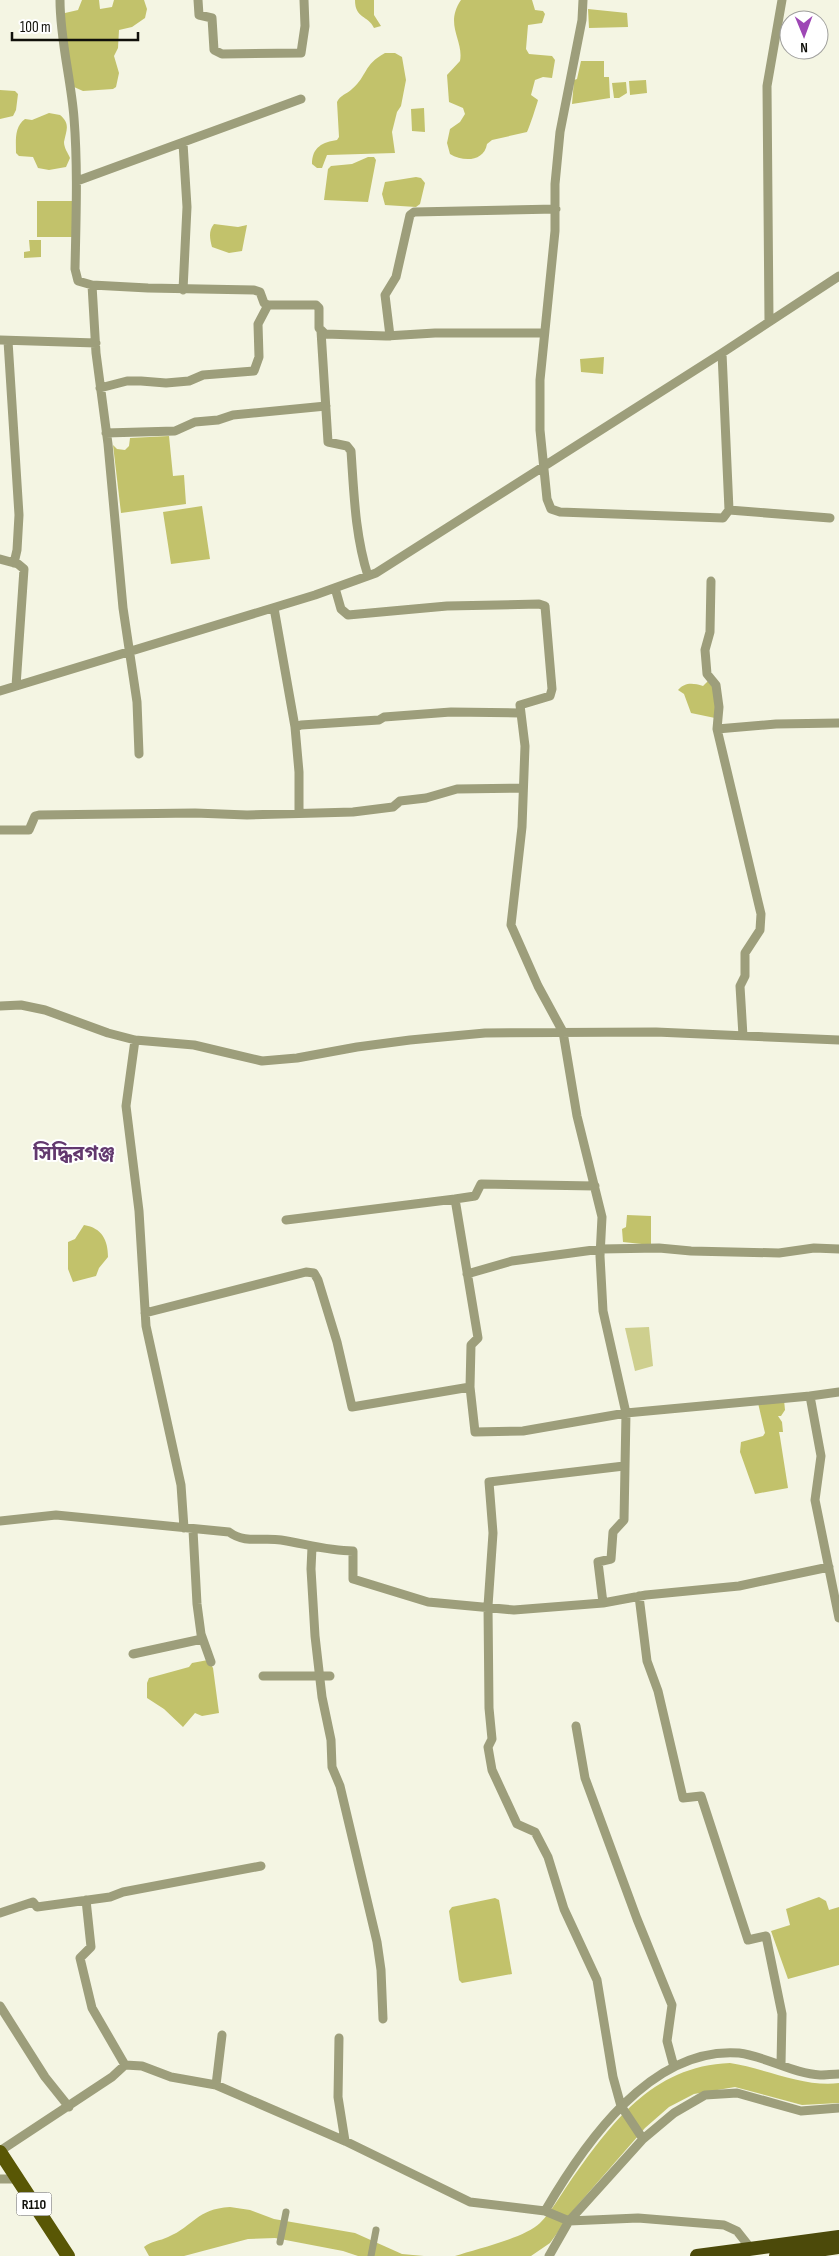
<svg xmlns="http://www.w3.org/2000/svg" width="839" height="2256" font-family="'Sofia Sans Condensed','Noto Sans Bengali',sans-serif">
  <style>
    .green { fill: #cecf8e }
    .water { fill: #c2c26b }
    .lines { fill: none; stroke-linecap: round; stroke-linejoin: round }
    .pedestrian { stroke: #9d9e7b; stroke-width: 7 }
    .minor { stroke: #9d9e7b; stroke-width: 9 }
    .primary { stroke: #595705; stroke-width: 14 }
    .trunk { stroke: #4c4a0a; stroke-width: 14 }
    .labels { text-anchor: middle; stroke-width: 4; stroke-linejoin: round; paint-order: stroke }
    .shield { fill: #fff; stroke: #585854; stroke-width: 1 }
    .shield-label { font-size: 14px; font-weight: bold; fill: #10100a }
    .district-label { font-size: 20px; font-weight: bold; fill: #62386e; stroke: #fff }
  </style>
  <rect width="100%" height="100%" fill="#f4f5e3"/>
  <path class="green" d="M649 1327 653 1366 635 1371 625 1328Z"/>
  <path class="water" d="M82 0H99L100 9 112 7 114 0H144L147 9 145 18 132 27 119 30 118 48 114 56 119 73 116 87 113 89 83 91 74 87 63 17 65 13 78 10Z
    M355 0H374V15L381 26 374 28C368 15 355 19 355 0Z
    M461 0H532L535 10 543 11 545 14 542 23 528 25 526 49 529 54 552 56 555 60 552 78 543 77 535 80 531 95 538 100C537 104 529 129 527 132L492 140 487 144C484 162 463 162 450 154L447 143 450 129 460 122 465 114 463 108 449 102 447 75 460 61C464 40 444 25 461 0Z
    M588 9 627 13 628 27 589 28Z
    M385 53H395L402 57 406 80 401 106 397 112 392 132 395 153 327 155 322 168H317L312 164C312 147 323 142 337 140L339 137 337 102C340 95 347 94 352 89 368 75 363 65 385 53Z
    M581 61H604V77H609L610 98 572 104 574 80 577 79Z
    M646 80 647 93 630 95 629 81Z
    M626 82 627 93 619 98H614L612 83Z
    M0 90 15 91 18 94 16 110 13 116 0 119Z
    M424 108 425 132 412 131 411 109Z
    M49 113 60 115C71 124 66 131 64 142 64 148 68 153 70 158L66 167 49 170 38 168 33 157 19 156 16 153C16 141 14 127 25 119L32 120Z
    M368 157H374L376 160 368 202 324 200 328 169 331 166 352 164Z
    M416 177 421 178 425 183 420 204 416 207 385 205 382 194 385 182Z
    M37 201H74V237H37Z
    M214 224 238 227 247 225 242 251 229 253 212 247C210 239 208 231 214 224Z
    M29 240H41V257L24 258V252L30 251Z
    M604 357 603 374 581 372 580 359Z
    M169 436 173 476 184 475 186 504 121 513 113 445 117 449 125 450 129 446 130 438Z
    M202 506 210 559 171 564 163 512Z
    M710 679 715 685V718L691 713 684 694 678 690C685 682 693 683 703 686Z
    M627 1215 651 1216V1245L623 1242 622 1229 626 1227Z
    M84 1225C102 1228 108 1240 108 1257L99 1268 96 1276 73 1282 68 1269V1242L75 1239Z
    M784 1400 785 1410 781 1416H778L782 1422 783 1432H779L780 1437 788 1488 755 1494 740 1452 741 1442 763 1436 765 1433 758 1403Z
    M208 1660 213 1668 219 1713 202 1716 195 1713 183 1727 164 1709 147 1698V1683L149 1678 189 1667 192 1663Z
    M819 1897 826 1901 829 1910 839 1907V1965L788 1979 771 1931 790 1925 786 1909Z
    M495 1898 499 1900 512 1974 462 1983 459 1980 449 1911 452 1907Z
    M730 2063C764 2068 806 2088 839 2083V2103L802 2105 735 2087 694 2094 669 2107 645 2128 576 2207 550 2243 531 2256H455C476 2249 525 2238 540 2223 551 2212 560 2196 569 2183 611 2124 651 2066 730 2063Z
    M230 2207 250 2210 274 2219 355 2233 402 2254 424 2256H358L343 2251 275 2238 248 2239 184 2256H149L144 2247C151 2241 160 2241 168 2237 194 2226 196 2209 230 2207Z"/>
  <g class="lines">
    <path class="pedestrian" d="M280 2242 286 2212
      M371 2256 376 2230"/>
    <path class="minor" d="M60 0C60 40 71 79 74 118 78 168 76 219 75 269L78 281 92 285 148 288 254 290 260 292 264 303 268 305H316L319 308V328L325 334 386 336 435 333H544
      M198 0 199 15 212 18 214 50 222 54 301 53 305 26 304 0
      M583 0 582 20 560 132 555 184V231L540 380V430L547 499 551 509 560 512 723 518 729 510
      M183 143 187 207 183 290
      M77 181 301 99
      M92 285 96 353 108 444 123 608 137 702 139 754
      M769 321 767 86 782 0
      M321 331 328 442 347 446 351 451C354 494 355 535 368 576
      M390 336 385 295 396 277 410 215 414 212 556 209
      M0 340 96 343
      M8 341 19 515 17 550 14 563
      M722 353 729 510 830 518
      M100 388 127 381H141L166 383 189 381 203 375 254 371 259 357 258 324 268 305
      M106 433 175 431 195 422 218 420 233 415 326 406
      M0 559 18 564 24 569 16 686
      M711 581 710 632 705 650 707 674 716 685 719 707 717 729
      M335 588 341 609 348 615 447 606 539 604 545 606 552 689 550 696 520 705 525 746 522 827 511 925 538 986 563 1032 577 1116 602 1217 600 1256 603 1311 626 1413 624 1520 613 1532 611 1559 598 1562 603 1603
      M274 608 295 727
      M0 691 315 595 376 573 722 353 839 276
      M299 812V772L295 727 301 725 379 720 384 717 451 712 519 713
      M0 830H29L35 816 39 815 195 813 247 815 353 812 393 807 400 801 426 798 457 789 523 788
      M0 1006 21 1005 45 1010 108 1033 135 1040 194 1045 262 1061 297 1058 357 1047 410 1040 485 1033 656 1032 839 1040
      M743 1036 740 986 745 976V953L760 930 761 914 717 729 776 724 839 723
      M135 1040 126 1106 139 1211 146 1326 181 1485 184 1528
      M595 1186 481 1184 475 1196 455 1199 478 1338 471 1345 470 1387 475 1432 523 1431 626 1413 810 1396 821 1456 815 1500 839 1618
      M286 1220 455 1199
      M467 1274 512 1261 601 1249 659 1248 691 1251 779 1253 814 1248 839 1249
      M145 1313 306 1272 314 1273 318 1280 337 1342 352 1407 470 1387
      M810 1396 839 1392
      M624 1466 489 1482 493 1533 488 1606 489 1708 492 1739 488 1747 492 1770 517 1824 535 1832 548 1857 564 1909 597 1980 613 2077 621 2106 643 2139
      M0 1521 56 1515 229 1532C245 1544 262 1537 281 1540 306 1544 328 1551 353 1551V1579L428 1602 514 1610 603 1603 646 1595 739 1586 829 1567
      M193 1530 197 1604 201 1634 211 1662
      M312 1547 311 1569 315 1636 322 1697 331 1740 332 1767 340 1786 377 1942 381 1970 383 2019
      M639 1596 647 1661 658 1691 683 1798 701 1796 748 1940 766 1936 782 2014 781 2065
      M133 1654 202 1639
      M263 1676H330
      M576 1726 585 1778 637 1919 672 2005 667 2041 674 2067
      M86 1900 91 1947 80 1958 92 2008 125 2065
      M0 1913 33 1902 37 1907 110 1897 123 1892 261 1866
      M0 2006 45 2077 69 2107
      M339 2038 338 2097 345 2141
      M216 2085 222 2035
      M0 2151 112 2077 125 2065 142 2066 171 2077 216 2085 345 2141 470 2202 545 2211C584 2144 651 2046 739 2053 765 2056 794 2074 820 2075 826 2075 833 2074 839 2074
      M0 2179H18
      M545 2211 569 2221 638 2218 724 2225 737 2231 752 2250
      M549 2256 569 2221 643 2139 674 2113 705 2095 737 2093 801 2111 839 2108"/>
    <path class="primary" d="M0 2152 68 2256"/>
    <path class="trunk" d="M697 2256 839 2237
      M776 2256 839 2247"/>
  </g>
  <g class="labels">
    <rect class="shield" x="16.5" y="2192.5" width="35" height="23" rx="4"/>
    <g class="shield-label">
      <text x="34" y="2209">R110</text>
    </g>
    <g class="district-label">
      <text x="74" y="1160">সিদ্ধিরগঞ্জ</text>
    </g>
  </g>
  <g transform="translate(804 35) rotate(179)"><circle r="24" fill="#ffffff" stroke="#9f9f9d"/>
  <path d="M0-4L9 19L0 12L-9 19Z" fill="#9e47b5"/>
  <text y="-8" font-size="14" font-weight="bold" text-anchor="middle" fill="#10100a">N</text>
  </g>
  <path d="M12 32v8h126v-8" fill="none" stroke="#10100a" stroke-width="2.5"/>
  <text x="20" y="32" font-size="15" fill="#10100a" stroke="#ffffff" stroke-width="4" paint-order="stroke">100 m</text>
</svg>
